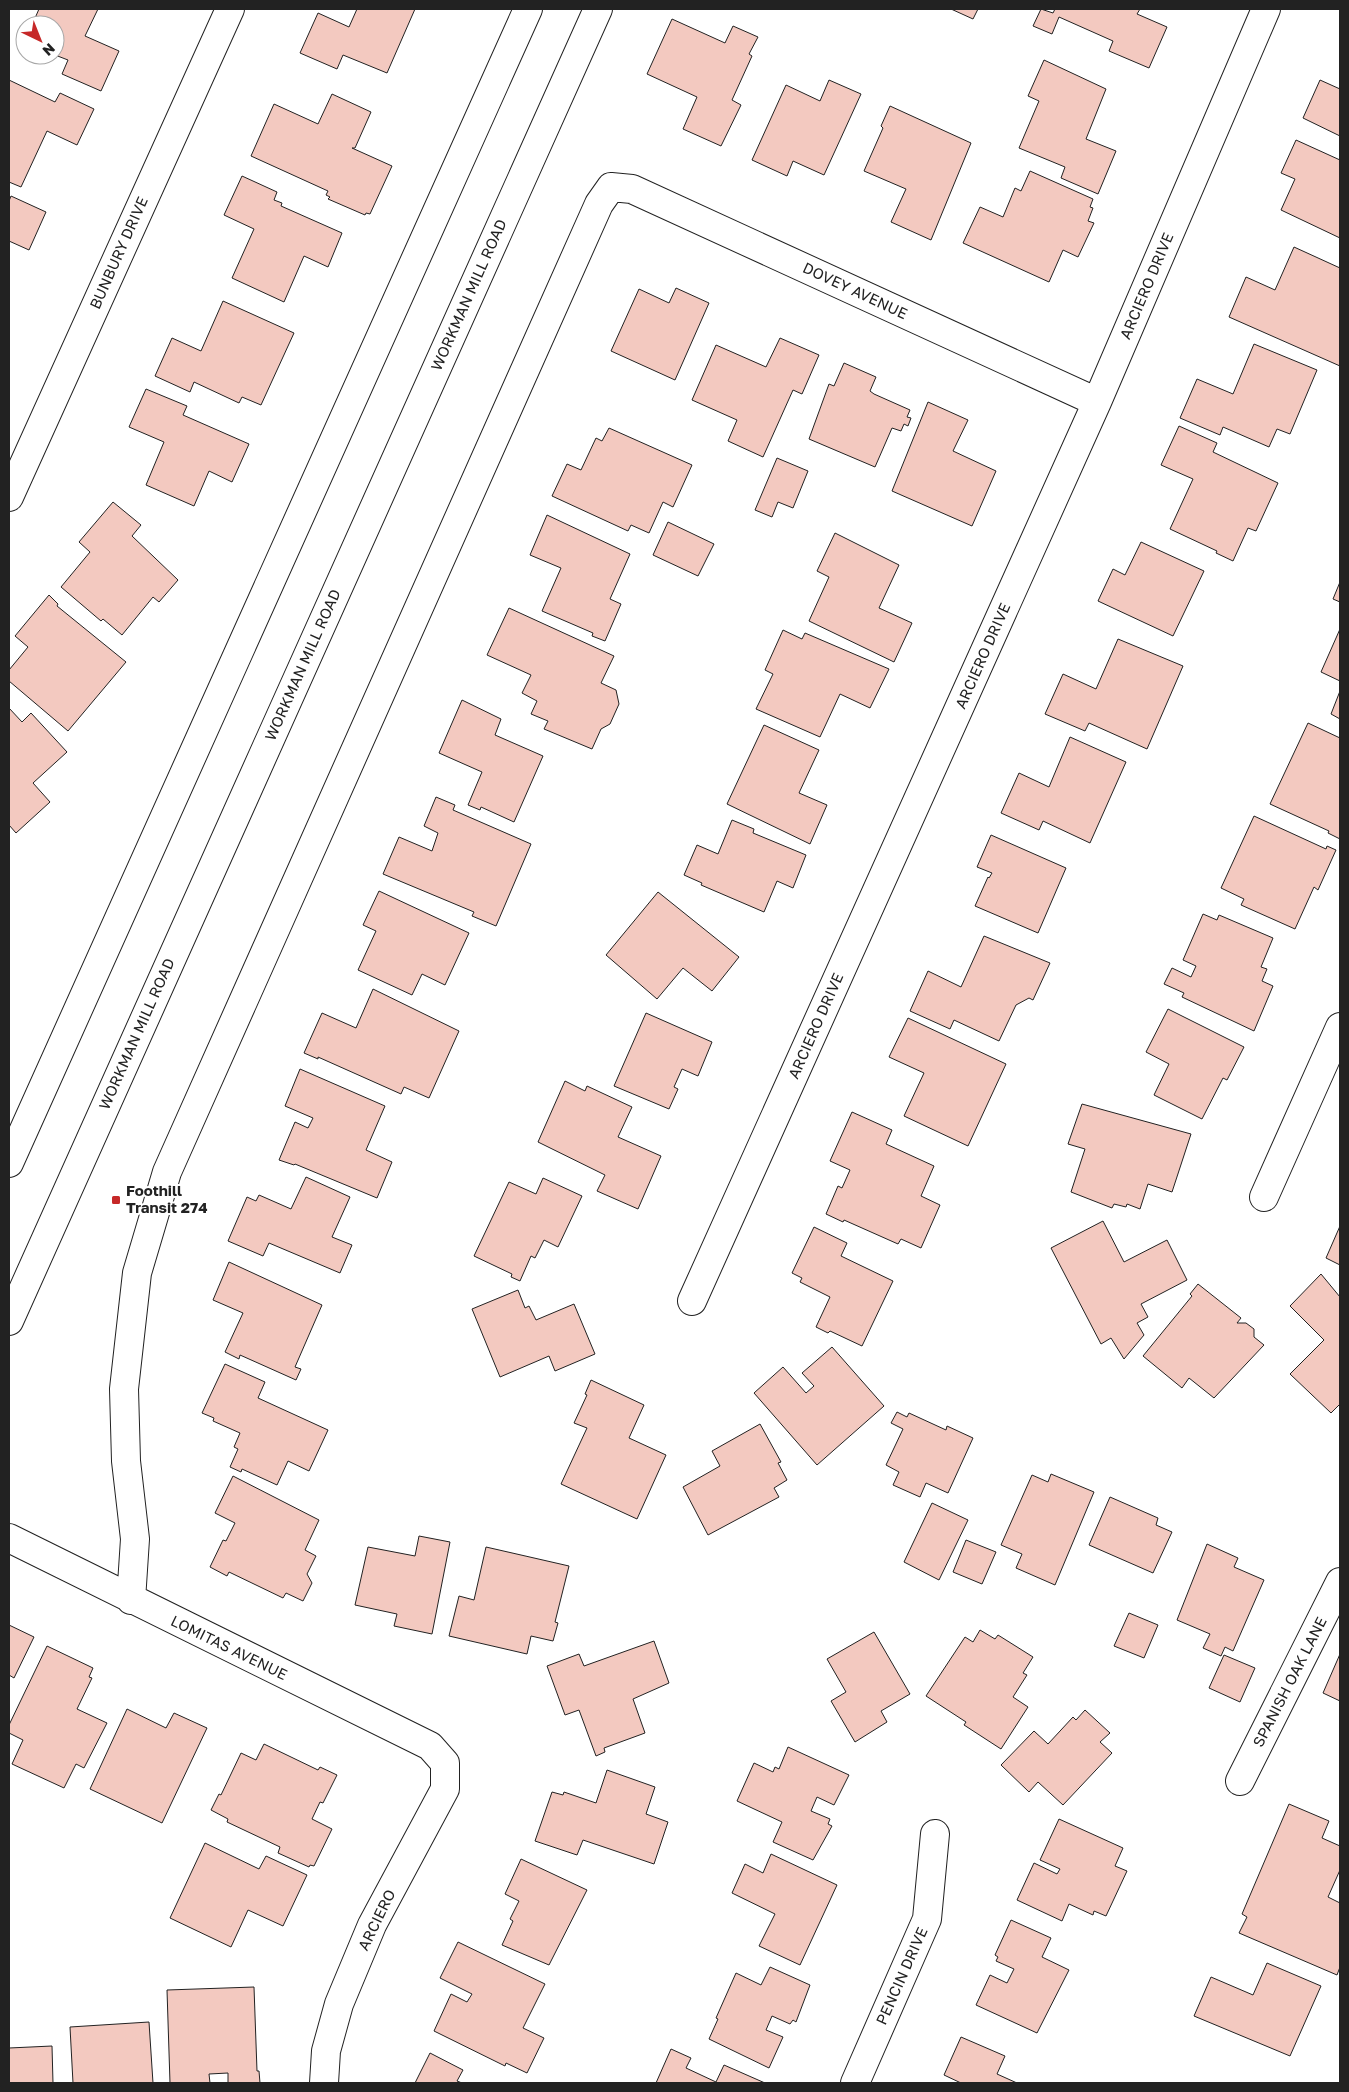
<svg xmlns="http://www.w3.org/2000/svg" width="1349" height="2092" font-family="'Golos Text',sans-serif">
  <style>
    .building { fill: #f3c9c0; stroke: #222 }
    .lines { fill: none; stroke-linecap: round; stroke-linejoin: round }
    .street-casing { stroke: #222; stroke-width: 30 }
    .secondary-casing { stroke: #222; stroke-width: 30 }
    .street { stroke: #fff; stroke-width: 28 }
    .secondary { stroke: #fff; stroke-width: 28 }
    .poi-dot { fill: #c62828; stroke: #fff; stroke-width: 2 }
    .labels { text-anchor: middle; stroke-width: 4; stroke-linejoin: round; paint-order: stroke }
    .street-label { font-size: 15px; fill: #222; stroke: #fff }
    .poi-label { font-size: 15px; font-weight: bold; fill: #222; stroke: #fff; text-anchor: start }
  </style>
  <rect width="100%" height="100%" fill="#fff"/>
  <path class="building" d="M39 9H98L85 36 119 51 101 91 62 74 68 60 55 55V25H32Z
    M357 9H415L387 73 343 55 337 69 300 53 318 13 349 27Z
    M951 9H978L973 19Z
    M1041 9 1053 13 1055 9H1140L1137 14 1167 27 1149 68 1109 51 1113 41 1059 17 1052 34 1033 26Z
    M672 19 725 43 733 26 758 37 749 54 752 56 732 100 741 105 721 146 683 129 697 97 647 74Z
    M1044 60 1106 89 1086 139 1116 151 1098 194 1061 178 1065 167 1019 148 1039 101 1028 96Z
    M9 80 55 102 60 93 94 109 77 145 47 131 21 187 9 182Z
    M829 80 861 94 824 175 793 161 787 176 752 160 786 85 820 101Z
    M1320 80 1340 89V136L1303 118Z
    M332 94 371 112 355 148H352L392 166 370 214 366 213 365 215 328 199 330 197 326 195 328 191 251 156 274 104 318 124Z
    M890 106 971 143 931 240 891 222 906 189 864 171 883 128 881 126Z
    M1296 140 1340 160V238L1281 210 1295 179 1281 173Z
    M1030 171 1093 199 1090 207 1093 208 1088 221 1094 223 1078 257 1063 250 1049 282 963 243 980 207 1003 217 1015 188 1021 191Z
    M242 176 277 192 274 200 282 203 281 206 342 233 328 267 304 256 284 302 232 278 254 229 224 215Z
    M11 196 46 212 29 250 9 241V201Z
    M1294 247 1340 268V366L1229 317 1246 277 1275 290Z
    M676 288 709 303 675 380 611 351 639 289 669 303Z
    M223 301 294 333 261 405 242 397 239 403 194 382 190 392 155 376 172 338 201 351Z
    M780 338 819 355 802 394 793 390 763 457 728 441 737 420 692 400 716 345 766 367Z
    M1254 344 1317 370 1290 434 1277 429 1269 447 1223 427 1220 435 1180 418 1197 379 1233 394Z
    M844 363 876 377 870 391 874 394 910 410 907 417 911 418 908 426 904 424 901 431 892 428 875 467 809 439 829 384 834 386Z
    M146 389 187 406 183 415 249 444 232 482 209 471 194 506 146 485 164 442 129 427Z
    M928 402 968 420 953 451 996 471 972 526 892 491Z
    M1179 426 1217 443 1213 452 1278 483 1256 531 1248 528 1233 561 1216 553 1217 551 1170 529 1193 479 1161 465Z
    M609 428 692 465 673 507 663 502 649 533 631 525 628 531 552 496 567 464 581 470 596 438 602 441Z
    M777 458 808 471 793 508 778 502 772 517 755 510Z
    M113 502 141 525 132 536 178 580 159 602 153 597 122 635 103 619 101 621 61 587 90 552 79 542Z
    M547 515 630 554 610 599 621 604 605 641 592 636 593 633 542 611 561 568 530 555Z
    M668 522 714 544 698 576 653 555Z
    M835 533 899 565 879 608 912 623 894 662 809 621 829 577 817 571Z
    M1141 542 1204 571 1173 636 1098 601 1113 569 1125 575Z
    M1340 582V602L1333 599Z
    M49 595 58 604 57 606 126 662 68 731 9 681V670L28 647 15 636Z
    M509 608 614 656 601 683 616 690 619 704 610 724 601 729 592 749 544 729 548 721 531 714 537 701 522 693 531 675 487 655Z
    M1340 629V681L1321 672Z
    M783 630 802 639 805 633 889 669 870 708 840 694 820 737 756 709 773 674 765 670Z
    M1118 639 1183 666 1147 749 1089 723 1085 731 1045 714 1063 674 1096 689Z
    M1340 691V719L1331 714Z
    M462 700 501 719 495 735 543 756 514 822 481 807 480 810 468 805 482 772 439 753Z
    M9 708 22 722 31 713 67 752 33 783 50 802 16 833 9 825Z
    M1308 723 1340 738V839L1328 833 1329 831 1270 804Z
    M764 725 819 750 799 793 827 805 810 844 727 804Z
    M1070 737 1126 762 1090 843 1043 821 1039 830 1001 813 1019 773 1049 787Z
    M436 797 455 805 453 810 531 844 496 926 472 916 474 912 383 874 399 837 432 851 438 833 424 826Z
    M1254 816 1326 849 1327 846 1336 850 1318 890 1314 887 1295 929 1241 905 1244 899 1221 888Z
    M732 820 754 829 753 833 806 855 793 888 777 881 764 912 701 885 702 883 684 875 697 845 718 854Z
    M991 835 1066 868 1038 933 975 906 988 877 989 878 992 873 977 867Z
    M379 891 469 933 445 985 422 974 412 995 358 970 376 931 363 925Z
    M658 892 739 957 712 991 683 968 657 999 606 955Z
    M1203 914 1217 920 1219 915 1273 938 1261 967 1267 969 1262 981 1273 986 1254 1031 1182 997 1184 993 1164 984 1172 968 1191 977 1196 966 1183 960Z
    M984 936 1050 963 1033 1000 1029 998 1016 1005 999 1041 954 1020 950 1029 910 1011 928 971 961 987Z
    M373 989 459 1031 429 1098 404 1087 401 1094 318 1057V1059L304 1053 322 1013 356 1028Z
    M1168 1009 1244 1047 1227 1080 1223 1078 1202 1119 1154 1095 1169 1064 1146 1052Z
    M646 1013 712 1042 698 1076 682 1069 674 1087 678 1089 669 1109 614 1086Z
    M908 1018 1006 1064 968 1146 904 1116 924 1073 889 1057Z
    M300 1069 385 1106 366 1150 392 1162 377 1198 295 1164 294 1165 279 1160 295 1122 308 1128 313 1118 285 1106Z
    M565 1081 585 1091 587 1086 632 1107 618 1137 661 1156 638 1209 597 1191 605 1175 538 1142Z
    M1082 1104 1191 1134 1172 1192 1148 1184 1140 1209 1127 1204 1126 1207 1114 1204 1112 1208 1071 1192 1085 1149 1068 1144Z
    M852 1112 892 1130 886 1144 934 1166 921 1196 940 1205 921 1248 901 1239 898 1244 844 1220 843 1222 826 1214 838 1186 842 1188 850 1170 830 1161Z
    M306 1177 350 1197 332 1237 352 1245 340 1273 269 1243 263 1256 228 1241 247 1197 256 1201 259 1195 291 1209Z
    M543 1178 582 1196 558 1247 544 1240 535 1258 531 1256 520 1281 511 1277 512 1274 474 1256 509 1182 536 1194Z
    M1103 1221 1124 1262 1167 1240 1187 1280 1141 1304 1148 1317 1137 1323 1144 1335 1124 1359 1111 1338 1101 1344 1051 1248Z
    M1340 1226V1265L1326 1258Z
    M814 1227 847 1243 841 1256 893 1281 862 1346 830 1331 828 1333 816 1327 830 1297 800 1282 802 1278 792 1273Z
    M229 1262 322 1305 295 1367 301 1369 296 1380 240 1355 239 1359 225 1352 243 1313 213 1300Z
    M1321 1274 1340 1297V1404L1331 1413 1290 1374 1324 1340 1290 1306Z
    M1198 1284 1241 1318 1237 1323H1246L1254 1329V1337L1264 1345 1214 1398 1189 1378 1182 1388 1143 1356 1192 1296 1190 1294Z
    M518 1290 525 1308 529 1306 536 1320 574 1304 595 1354 555 1371 549 1356 500 1377 472 1309Z
    M832 1347 884 1406 817 1465 754 1393 783 1367 806 1393 814 1386 802 1373Z
    M225 1364 265 1382 258 1398 328 1430 309 1471 288 1461 277 1485 242 1469 241 1472 230 1467 238 1449 234 1447 240 1433 213 1421 214 1418 202 1413Z
    M591 1380 644 1405 629 1438 666 1455 637 1519 561 1484 587 1428 574 1423 587 1395 585 1394Z
    M897 1412 907 1417 909 1413 946 1430 947 1426 973 1438 948 1493 926 1483 920 1497 893 1485 899 1472 886 1465 903 1429 891 1423Z
    M760 1424 781 1462 778 1463 787 1480 774 1488 779 1497 708 1535 683 1487 720 1466 712 1451Z
    M1051 1474 1094 1492 1055 1585 1016 1568 1022 1554 1001 1545 1032 1475 1048 1482Z
    M233 1476 319 1520 305 1550 316 1556 307 1574 312 1583 303 1601 286 1593 283 1598 229 1572 227 1576 210 1567 223 1540 226 1541 235 1523 215 1513Z
    M1110 1497 1158 1518 1156 1525 1172 1532 1153 1573 1089 1545Z
    M932 1503 968 1520 939 1580 904 1562Z
    M419 1536 450 1542 432 1634 394 1626 397 1614 355 1605 368 1547 415 1556Z
    M966 1540 996 1552 982 1584 953 1572Z
    M1207 1544 1238 1558 1234 1567 1264 1580 1233 1651 1225 1647 1221 1656 1203 1648 1210 1634 1177 1620Z
    M486 1547 569 1566 555 1622 558 1623 553 1641 531 1636 527 1654 449 1636 459 1596 474 1600Z
    M1129 1613 1158 1625 1144 1658 1114 1646Z
    M9 1625 34 1637 14 1678 9 1675Z
    M980 1630 995 1639 998 1635 1033 1657 1023 1673 1027 1675 1013 1697 1028 1707 1001 1749 964 1725 966 1722 926 1696 965 1637 973 1642Z
    M874 1632 910 1694 881 1711 887 1722 855 1742 831 1701 846 1692 827 1659Z
    M654 1641 669 1683 633 1699 645 1733 604 1748 605 1752 596 1756 579 1710 565 1715 547 1666 579 1654 584 1666Z
    M47 1646 93 1668 89 1677 92 1678 77 1709 107 1723 84 1768 76 1764 64 1788 12 1764 23 1740 9 1733V1725Z
    M1340 1654V1701L1323 1693Z
    M1224 1655 1255 1668 1240 1702 1209 1688Z
    M127 1709 166 1728 174 1713 207 1728 162 1823 90 1789Z
    M1085 1710 1110 1733 1100 1742 1112 1753 1063 1805 1038 1782 1029 1792 1001 1765 1034 1731 1048 1744 1073 1717 1076 1720Z
    M264 1744 318 1770 320 1767 337 1775 323 1803 320 1802 312 1819 332 1829 314 1866 310 1865 309 1867 278 1853 280 1847 227 1822 228 1819 211 1810 219 1794 221 1795 241 1753 256 1760Z
    M788 1747 849 1775 834 1805 817 1797 811 1811 830 1819 828 1824 832 1826 813 1860 773 1842 782 1822 737 1801 754 1763 773 1772 775 1767 779 1769Z
    M607 1770 655 1787 646 1814 668 1822 654 1864 583 1840 577 1855 535 1841 552 1792 563 1795 564 1792 596 1803Z
    M1289 1804 1329 1821 1322 1838 1340 1846V1870L1328 1897 1340 1903V1967L1337 1975 1239 1933 1247 1917 1242 1914Z
    M1059 1819 1123 1848 1115 1866 1127 1871 1106 1916 1094 1911 1093 1915 1069 1904 1062 1921 1017 1900 1034 1863 1057 1874 1060 1869 1040 1860Z
    M205 1843 259 1869 266 1856 307 1875 283 1926 248 1910 231 1947 170 1918Z
    M771 1854 837 1885 800 1965 759 1946 775 1914 732 1893 745 1864 763 1873Z
    M521 1859 587 1890 549 1965 502 1945 513 1921 510 1919 519 1901 505 1894Z
    M1011 1920 1051 1938 1042 1957 1069 1970 1037 2033 976 2005 990 1975 1007 1983 1014 1969 996 1961 998 1957 995 1955Z
    M458 1942 545 1984 523 2028 544 2038 527 2073 506 2063 505 2066 434 2031 451 1994 467 2002 472 1994 440 1978Z
    M1267 1963 1321 1986 1290 2056 1194 2016 1211 1977 1253 1995Z
    M770 1967 810 1985 796 2022 793 2020 790 2024 772 2016 766 2030 783 2037 769 2068 709 2039 718 2019 716 2018 736 1973 761 1985Z
    M254 1987 257 2071H259L260 2083H228V2073L209 2074 210 2083H170L167 1990Z
    M149 2022 153 2083H73L70 2027Z
    M961 2037 1005 2056 997 2074 1017 2083H961L944 2075Z
    M52 2046 53 2083H9V2048Z
    M671 2049 691 2058 686 2068 716 2082 724 2065 765 2083H656Z
    M430 2053 463 2070 457 2081 462 2083H415Z"/>
  <g class="lines">
    <defs>
      <path id="street" d="M9 497 230 9
        M1264 1197 1340 1027
        M692 1301 1097 402 1266 9
        M9 1538 430 1746 445 1763V1789L372 1925 339 2004 326 2051 324 2083
        M131 1600 135 1539 126 1461 124 1389 137 1273 167 1172 599 204 611 187 632 189 1097 402
        M1240 1781 1340 1582
        M855 2083 927 1919 935 1834"/>
      <path id="secondary" d="M9 1163 528 9
        M9 1321 598 9"/>
    </defs>
    <use href="#street" class="street-casing"/>
    <use href="#secondary" class="secondary-casing"/>
    <use href="#street" class="street"/>
    <use href="#secondary" class="secondary"/>
  </g>
  <rect class="poi-dot" x="111" y="1195" width="10" height="10" rx="2.5"/>
  <g class="labels">
    <g class="street-label">
      <text transform="translate(119 253) rotate(-66)" y="5">BUNBURY DRIVE</text>
      <text transform="translate(1147 286) rotate(-67)" y="5">ARCIERO DRIVE</text>
      <text transform="translate(855 291) rotate(25)" y="5">DOVEY AVENUE</text>
      <text transform="translate(469 295) rotate(-66)" y="5">WORKMAN MILL ROAD</text>
      <text transform="translate(983 656) rotate(-66)" y="5">ARCIERO DRIVE</text>
      <text transform="translate(303 665) rotate(-66)" y="5">WORKMAN MILL ROAD</text>
      <text transform="translate(816 1026) rotate(-66)" y="5">ARCIERO DRIVE</text>
      <text transform="translate(137 1034) rotate(-66)" y="5">WORKMAN MILL ROAD</text>
      <text transform="translate(229 1648) rotate(26)" y="5">LOMITAS AVENUE</text>
      <text transform="translate(1290 1682) rotate(-63)" y="5">SPANISH OAK LANE</text>
      <text transform="translate(377 1920) rotate(-64)" y="5">ARCIERO</text>
      <text transform="translate(902 1976) rotate(-66)" y="5">PENCIN DRIVE</text>
    </g>
    <g class="poi-label">
      <text x="126" y="1196">Foothill<tspan x="126" dy="17">Transit 274</tspan></text>
    </g>
  </g>
  <rect width="1349" height="2092" fill="none" stroke="#222222" stroke-width="20"/>
  <g transform="translate(40 40) rotate(137)"><circle r="24" fill="#ffffff" stroke="#a7a7a7"/>
  <path d="M0-4L9 19L0 12L-9 19Z" fill="#c62828"/>
  <text y="-8" font-size="14" font-weight="bold" text-anchor="middle" fill="#222222">N</text>
  </g>
</svg>
